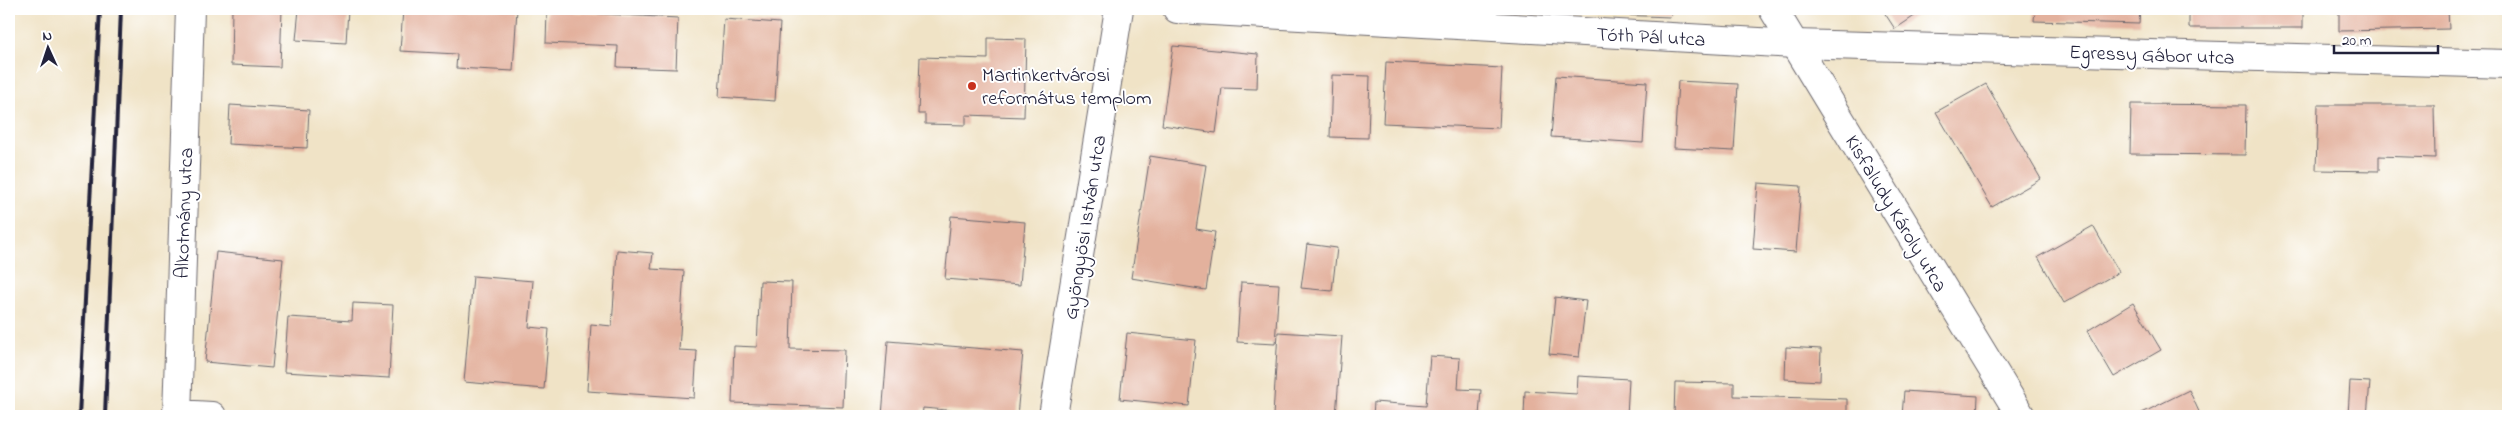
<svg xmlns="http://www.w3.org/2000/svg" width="2517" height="425" font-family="'Indie Flower',sans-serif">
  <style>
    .building { fill: #e3b19d }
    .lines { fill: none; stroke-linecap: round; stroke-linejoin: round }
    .minor-casing { stroke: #6a666c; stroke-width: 30 }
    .major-casing { stroke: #6a666c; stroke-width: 30 }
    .minor { stroke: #fff; stroke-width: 28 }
    .major { stroke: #fff; stroke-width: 28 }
    .rail { stroke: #22223b; stroke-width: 4 }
    .poi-dot { fill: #c8321e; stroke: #fff; stroke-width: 2 }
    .labels { text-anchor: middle; stroke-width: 4; stroke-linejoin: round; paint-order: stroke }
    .street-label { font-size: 20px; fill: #22223b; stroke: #fff }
    .poi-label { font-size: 20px; fill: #22223b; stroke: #fff; text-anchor: start }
  </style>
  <rect width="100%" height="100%" fill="#fff"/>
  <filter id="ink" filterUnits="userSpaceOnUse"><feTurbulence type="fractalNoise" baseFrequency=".02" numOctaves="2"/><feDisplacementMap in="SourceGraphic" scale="10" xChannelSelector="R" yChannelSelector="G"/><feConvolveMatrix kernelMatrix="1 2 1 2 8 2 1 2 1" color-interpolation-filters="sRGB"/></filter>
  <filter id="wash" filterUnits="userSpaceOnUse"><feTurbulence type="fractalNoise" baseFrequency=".0096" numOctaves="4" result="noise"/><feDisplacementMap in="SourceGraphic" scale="20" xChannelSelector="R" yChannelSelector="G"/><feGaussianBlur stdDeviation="1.12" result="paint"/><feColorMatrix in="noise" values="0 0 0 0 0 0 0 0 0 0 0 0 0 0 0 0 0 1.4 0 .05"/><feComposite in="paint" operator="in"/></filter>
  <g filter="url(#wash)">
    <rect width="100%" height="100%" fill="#f0e3c6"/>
    <g id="blocks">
      <path class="building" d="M232 9H282L280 67 231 65Z
        M299 9H348L346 43 296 40Z
        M403 9H517L513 71 456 68 457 54 400 51Z
        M1618 9H1676L1670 17 1618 15Z
        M1882 9H1925L1895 29Z
        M2035 9H2140L2139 24 2034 21Z
        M2189 9H2303V28H2189Z
        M2339 9H2448L2449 29 2339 31Z
        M547 11 678 18 676 69 617 67 618 46 546 43Z
        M724 19 780 23 775 101 719 97Z
        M988 38 1026 39 1024 117 966 115V125L925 124V114H918L920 57 988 59Z
        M1173 46 1258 54 1257 89 1222 88 1216 133 1162 125Z
        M1386 62 1502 68 1499 128 1383 123Z
        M1332 75 1370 76 1368 138 1330 137Z
        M1556 76 1647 82 1643 143 1551 137Z
        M1678 81 1738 84 1734 151 1674 148Z
        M1986 84 2041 179 1992 207 1936 112Z
        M2131 104 2246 105 2245 155 2130 154Z
        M230 105 309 110 307 148 228 144Z
        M2318 105H2434L2435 158 2379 156V171L2316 170Z
        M1150 156 1206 165 1196 229 1215 232 1206 290 1131 278Z
        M1758 183 1801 186 1796 252 1753 249Z
        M951 216 1025 222 1020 285 945 279Z
        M2093 226 2119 272 2064 303 2038 257Z
        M1307 244 1337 248 1332 291 1301 288Z
        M617 250 653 253 651 269 684 271 679 350 697 351 694 398 587 391 591 324 612 326Z
        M216 252 283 259 272 368 205 362Z
        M473 276 533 281 529 327 549 329 544 389 464 382Z
        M760 281 792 282 790 349 845 350 843 407 732 403 734 346 757 347Z
        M1241 282 1279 284 1275 344 1237 342Z
        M1555 297 1586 301 1579 357 1549 354Z
        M353 303 393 305 389 378 284 372 288 317 352 321Z
        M2133 303 2161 350 2114 377 2087 331Z
        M1278 332 1342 336 1336 416H1273Z
        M1127 333 1196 340 1189 406 1120 399Z
        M888 341 1023 352 1017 416 923 408 922 416H882Z
        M1786 347 1821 349 1820 381 1785 379Z
        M1430 356 1460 358 1458 389 1481 390 1479 416H1373L1374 402 1426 406Z
        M1578 376 1629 379 1627 416H1524L1525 391 1577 394Z
        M2350 381 2370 382 2367 416H2348Z
        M1675 382 1734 383V396L1847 399V416H1674Z
        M2189 390 2201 416H2136Z
        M1904 391 1978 396 1977 416H1902Z"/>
    </g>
  </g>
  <g filter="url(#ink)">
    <use href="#blocks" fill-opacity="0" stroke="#6a666c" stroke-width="1"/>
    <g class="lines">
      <defs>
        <path id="minor" d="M1177 9 1795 44 2508 64
          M177 414 212 416
          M177 416 190 9
          M1053 416 1119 9"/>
        <path id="major" d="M1773 9 2021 416"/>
      </defs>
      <use href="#minor" class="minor-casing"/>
      <use href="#major" class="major-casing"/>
      <use href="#minor" class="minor"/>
      <use href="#major" class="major"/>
      <path class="rail" d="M79 416 100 9
        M105 416 121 9"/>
    </g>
  </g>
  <circle class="poi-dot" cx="972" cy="86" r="5"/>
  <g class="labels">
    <g class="street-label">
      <text transform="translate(1651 36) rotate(3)" y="7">Tóth Pál utca</text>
      <text transform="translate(2152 54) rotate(2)" y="7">Egressy Gábor utca</text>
      <text transform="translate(183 213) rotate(-88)" y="7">Alkotmány utca</text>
      <text transform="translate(1897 213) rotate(59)" y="7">Kisfaludy Károly utca</text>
      <text transform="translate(1084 227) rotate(-81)" y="7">Gyöngyösi István utca</text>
    </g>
    <g class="poi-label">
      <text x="982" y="81">Martinkertvárosi<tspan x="982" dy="23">református templom</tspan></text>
    </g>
  </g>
  <rect width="2517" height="425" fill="none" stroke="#fff" stroke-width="30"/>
  <g transform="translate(48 48) rotate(357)" stroke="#ffffff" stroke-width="4" paint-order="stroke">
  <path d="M0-4L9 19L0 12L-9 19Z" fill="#22223b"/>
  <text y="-8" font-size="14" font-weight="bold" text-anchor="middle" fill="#22223b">N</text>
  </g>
  <path d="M2334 45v8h104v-8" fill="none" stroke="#22223b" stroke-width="2.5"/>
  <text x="2342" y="45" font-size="15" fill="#22223b" stroke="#ffffff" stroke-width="4" paint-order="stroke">20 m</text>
</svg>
